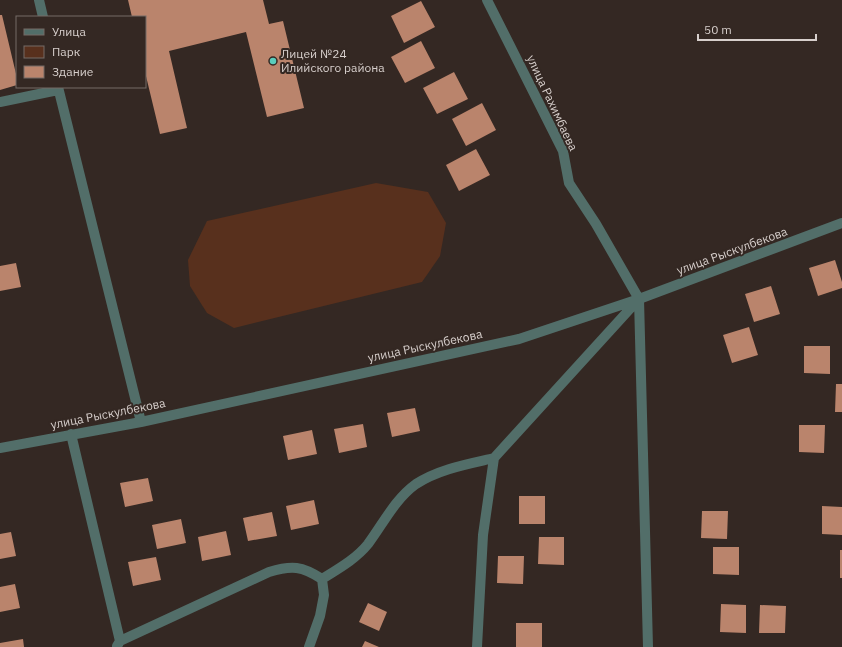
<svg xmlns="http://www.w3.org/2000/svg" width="842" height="647" font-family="'IBM Plex Sans',sans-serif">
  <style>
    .green { fill: #58301d }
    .building { fill: #ba846c }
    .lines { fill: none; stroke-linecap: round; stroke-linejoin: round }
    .minor { stroke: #526e69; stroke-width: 10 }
    .poi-dot { fill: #5acebd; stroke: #342823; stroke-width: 1.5 }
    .labels { text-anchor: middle; stroke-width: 4; stroke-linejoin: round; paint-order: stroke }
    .poi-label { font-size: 12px; fill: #d7cfcc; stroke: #342823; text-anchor: start }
    .street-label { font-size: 12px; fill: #d7cfcc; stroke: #342823 }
  </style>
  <rect width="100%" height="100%" fill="#342823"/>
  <path class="green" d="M376 183 428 192 446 223 440 256 422 282 234 328 207 313 190 286 188 260 207 221Z"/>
  <path class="building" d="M128 0H263L269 24 283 21 304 108 267 117 246 32 169 51 187 128 160 134 145 72V17H132Z
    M421 1 435 27 404 43 391 16Z
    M0 15H2L17 78V85L0 90Z
    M421 41 435 68 405 83 391 57Z
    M454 72 468 99 437 114 423 88Z
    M482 103 496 130 466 146 452 119Z
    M476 149 490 175 459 191 446 165Z
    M835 260 842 282V288L818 296 809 268Z
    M16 263 21 287 0 291V266Z
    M771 286 780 314 754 322 745 294Z
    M749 327 758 355 732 363 723 335Z
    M804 346H830V374L804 373Z
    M836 384H842V412H835Z
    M415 408 420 431 392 437 387 413Z
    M363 424 367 447 339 453 334 429Z
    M799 425H825L824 453 799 452Z
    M312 430 317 454 288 460 283 436Z
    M148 478 153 501 125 507 120 483Z
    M519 496H545V524H519Z
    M314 500 319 524 291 530 286 506Z
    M822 506 842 507V535L822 534Z
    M702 511H728L727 539 701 538Z
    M272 512 277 536 248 541 243 518Z
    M181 519 186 543 157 549 152 525Z
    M226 531 231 555 202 561 198 537Z
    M11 532 16 556 0 559V534Z
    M539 537H564V565L538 564Z
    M713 547H739V575L713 574Z
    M840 550H842V578H840Z
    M498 556H524L523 584 497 583Z
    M156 557 161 580 133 586 128 562Z
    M15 584 20 608 0 612V587Z
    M368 603 387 612 379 631 359 622Z
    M721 604 746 605V633L720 632Z
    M760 605 786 606 785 633H759Z
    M516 623H542V647H516Z
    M23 639 24 647H0V643Z
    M365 641 379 647H362Z"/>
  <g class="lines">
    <path class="minor" d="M39 0 43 17
      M487 0 563 151 569 183 596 224 639 299 648 647
      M58 87 141 422
      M0 102 58 90
      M71 434 120 641 117 646
      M0 448 141 422 519 339 639 299 842 223
      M322 579C338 569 356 559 368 544 383 524 395 499 416 484 439 469 468 464 494 458
      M120 641 269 572C292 565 302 566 322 579L324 595 320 616 309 647
      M477 647 483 535 494 458 638 300"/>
  </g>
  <circle class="poi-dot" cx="273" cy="61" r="4"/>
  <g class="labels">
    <g class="poi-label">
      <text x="281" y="58">Лицей №24<tspan x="281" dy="14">Илийского района</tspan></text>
    </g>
    <g class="street-label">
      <text transform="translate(552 103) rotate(65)" y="4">улица Рахимбаева</text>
      <text transform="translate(732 251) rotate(-20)" y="4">улица Рыскулбекова</text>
      <text transform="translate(425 346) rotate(-12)" y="4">улица Рыскулбекова</text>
      <text transform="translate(108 414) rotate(-11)" y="4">улица Рыскулбекова</text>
    </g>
  </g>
  <rect x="16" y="16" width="130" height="72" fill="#342823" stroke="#756b67"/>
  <rect x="24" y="29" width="20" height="6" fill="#526e69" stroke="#756b67"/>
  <text x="52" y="36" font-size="12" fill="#d7cfcc">Улица</text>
  <rect x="24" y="46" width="20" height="12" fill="#58301d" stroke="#756b67"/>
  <text x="52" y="56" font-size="12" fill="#d7cfcc">Парк</text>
  <rect x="24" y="66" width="20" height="12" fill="#ba846c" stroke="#756b67"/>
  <text x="52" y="76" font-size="12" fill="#d7cfcc">Здание</text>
  <path d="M698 34v6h118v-6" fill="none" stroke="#d7cfcc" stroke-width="2"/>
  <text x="704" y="34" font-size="12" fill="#d7cfcc" stroke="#342823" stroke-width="3" paint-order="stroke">50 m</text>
</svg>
